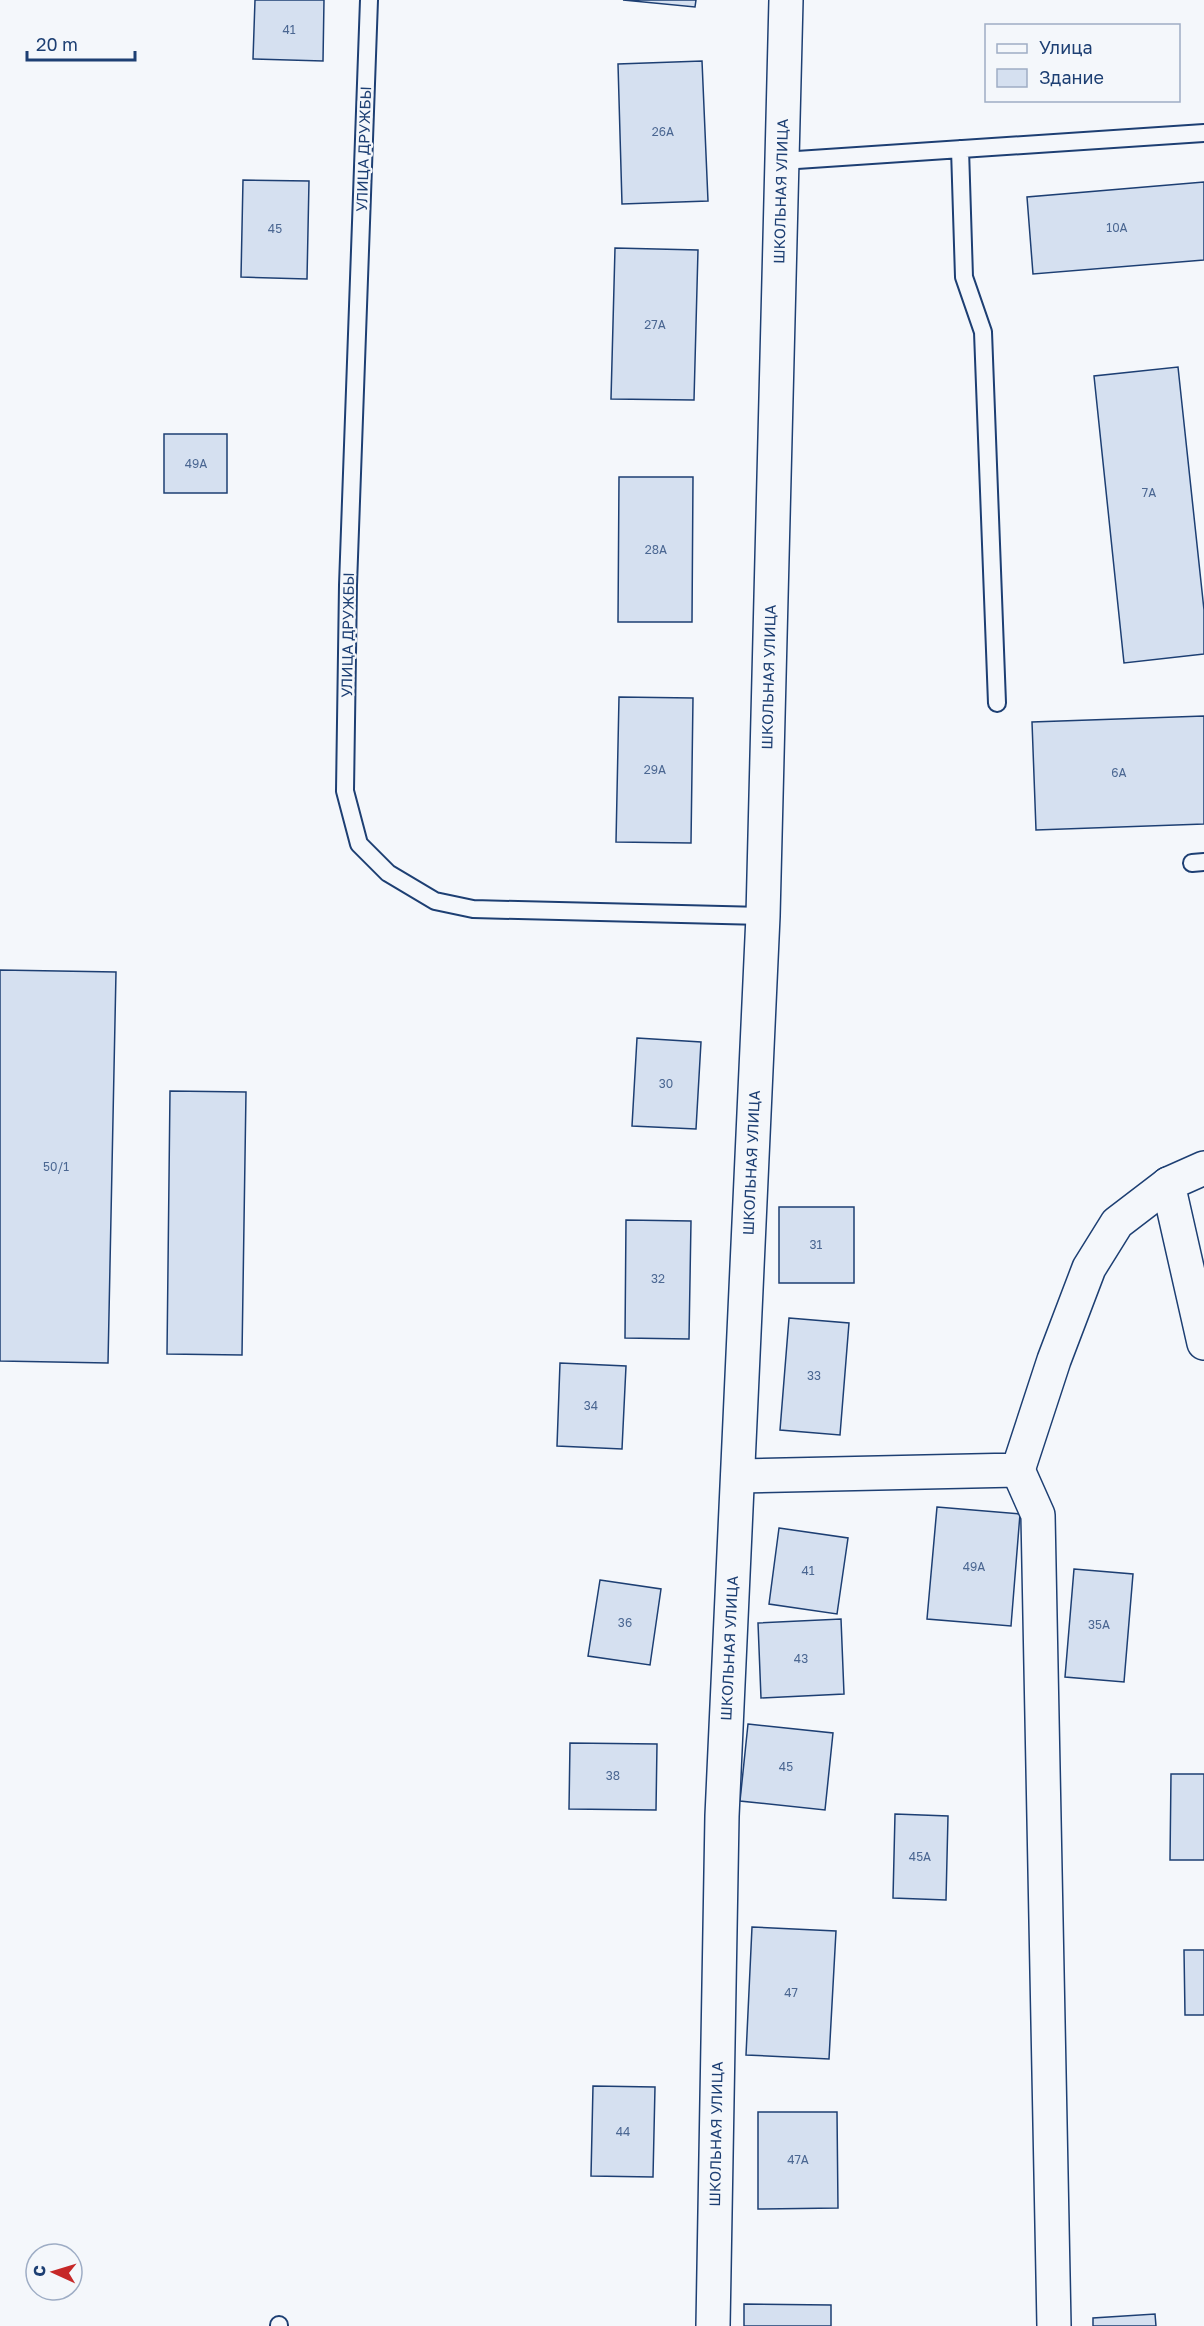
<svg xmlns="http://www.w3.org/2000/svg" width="1204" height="2326" font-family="'Golos Text',sans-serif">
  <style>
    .building { fill: #d5e0f0; stroke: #1d3f73; stroke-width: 1.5 }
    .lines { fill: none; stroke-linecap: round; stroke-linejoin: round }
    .lane-casing { stroke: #1d3f73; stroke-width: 20 }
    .street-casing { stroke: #1d3f73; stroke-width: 36 }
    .lane { stroke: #f4f7fb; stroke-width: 16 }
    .street { stroke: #f4f7fb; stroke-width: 33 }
    .labels { text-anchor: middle; stroke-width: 4.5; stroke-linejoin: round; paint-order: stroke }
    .number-label { font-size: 12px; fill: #4b6792 }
    .street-label { font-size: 15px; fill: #1d3f73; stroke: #f4f7fb }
  </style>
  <rect width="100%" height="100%" fill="#f4f7fb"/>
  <path class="building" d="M255 0H324L323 61 253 59Z
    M623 0H696L695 7Z
    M702 61 708 201 622 204 618 64Z
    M243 180 309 181 307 279 241 277Z
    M1204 182V260L1033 274 1027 197Z
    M615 248 698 250 694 400 611 399Z
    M1178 367 1204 610V654L1124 663 1094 376Z
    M164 434H227V493H164Z
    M619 477H693L692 622H618Z
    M619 697 693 698 691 843 616 842Z
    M1204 716V824L1036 830 1032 722Z
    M0 970 116 972 108 1363 0 1361Z
    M637 1038 701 1042 696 1129 632 1126Z
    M170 1091 246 1092 242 1355 167 1354Z
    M779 1207H854V1283H779Z
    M626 1220 691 1221 689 1339 625 1338Z
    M789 1318 849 1323 840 1435 780 1430Z
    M560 1363 626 1366 622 1449 557 1446Z
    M937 1507 1020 1514 1011 1626 927 1619Z
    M779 1528 848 1538 837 1614 769 1604Z
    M1074 1569 1133 1574 1124 1682 1065 1677Z
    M600 1580 661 1589 650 1665 588 1656Z
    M841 1619 844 1694 761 1698 758 1623Z
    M748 1724 833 1733 825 1810 740 1801Z
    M570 1743 657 1744 656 1810 569 1809Z
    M1171 1774H1204V1860H1170Z
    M895 1814 948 1816 946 1900 893 1898Z
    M752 1927 836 1931 829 2059 746 2055Z
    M1184 1950H1204V2015H1185Z
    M593 2086 655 2087 653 2177 591 2176Z
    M758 2112H837L838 2208 758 2209Z
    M744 2304 831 2305V2326H744Z
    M1155 2314 1156 2326H1093V2318Z"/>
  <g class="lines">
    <defs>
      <path id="lane" d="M369 0 348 585 345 791 359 844 388 873 435 901 473 909 763 916
        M960 149 964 277 983 332 997 703
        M782 161 1204 133
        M1192 863 1204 862
        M279 2326V2325"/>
      <g id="street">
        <path d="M1204 1168 1168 1184 1204 1343"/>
        <path d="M1018 1470 1038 1515 1054 2326"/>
        <path d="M738 1476 1018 1470 1054 1360 1089 1268 1117 1223 1168 1184"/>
        <path id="s1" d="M713 2326 722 1816 763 916 786 0"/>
      </g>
    </defs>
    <use href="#lane" class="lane-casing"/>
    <use href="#street" class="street-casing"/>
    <use href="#lane" class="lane"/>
    <use href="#street" class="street"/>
  </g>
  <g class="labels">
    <g class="number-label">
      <text x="289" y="34">41</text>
      <text x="663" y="136">26А</text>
      <text x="1117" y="232">10А</text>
      <text x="275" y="233">45</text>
      <text x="655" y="329">27А</text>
      <text x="196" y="468">49А</text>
      <text x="1149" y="497">7А</text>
      <text x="656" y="554">28А</text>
      <text x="655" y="774">29А</text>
      <text x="1119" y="777">6А</text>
      <text x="666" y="1088">30</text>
      <text x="56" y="1171">50/1</text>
      <text x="816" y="1249">31</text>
      <text x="658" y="1283">32</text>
      <text x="814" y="1380">33</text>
      <text x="591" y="1410">34</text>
      <text x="974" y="1571">49А</text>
      <text x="808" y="1575">41</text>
      <text x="625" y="1627">36</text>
      <text x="1099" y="1629">35А</text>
      <text x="801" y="1663">43</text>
      <text x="786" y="1771">45</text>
      <text x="613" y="1780">38</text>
      <text x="920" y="1861">45А</text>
      <text x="791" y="1997">47</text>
      <text x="623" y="2136">44</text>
      <text x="798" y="2164">47А</text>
    </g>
    <g class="street-label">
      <text transform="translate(364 149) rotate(-88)" y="5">УЛИЦА ДРУЖБЫ</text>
      <text dy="5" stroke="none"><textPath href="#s1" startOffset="2136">ШКОЛЬНАЯ УЛИЦА</textPath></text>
      <text transform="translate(348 635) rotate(-89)" y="5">УЛИЦА ДРУЖБЫ</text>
      <text dy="5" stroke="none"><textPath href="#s1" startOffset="1650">ШКОЛЬНАЯ УЛИЦА</textPath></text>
      <text dy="5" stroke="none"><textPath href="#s1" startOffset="1164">ШКОЛЬНАЯ УЛИЦА</textPath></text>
      <text dy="5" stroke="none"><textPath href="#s1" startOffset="678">ШКОЛЬНАЯ УЛИЦА</textPath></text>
      <text dy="5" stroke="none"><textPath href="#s1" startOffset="192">ШКОЛЬНАЯ УЛИЦА</textPath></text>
    </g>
  </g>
  <rect x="985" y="24" width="195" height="78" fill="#f4f7fb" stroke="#9eadc5" stroke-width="1.5"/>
  <rect x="997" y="44" width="30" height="9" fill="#f4f7fb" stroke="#9eadc5" stroke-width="1.5"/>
  <text x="1039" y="54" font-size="18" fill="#1d3f73">Улица</text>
  <rect x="997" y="69" width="30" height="18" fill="#d5e0f0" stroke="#9eadc5" stroke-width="1.5"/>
  <text x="1039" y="84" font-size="18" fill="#1d3f73">Здание</text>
  <g transform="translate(54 2272) rotate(274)"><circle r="28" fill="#f4f7fb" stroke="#9eadc5" stroke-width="1.5"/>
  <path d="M0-4.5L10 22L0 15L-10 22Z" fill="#c62828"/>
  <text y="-9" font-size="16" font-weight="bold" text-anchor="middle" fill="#1d3f73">С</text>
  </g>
  <path d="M27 51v9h108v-9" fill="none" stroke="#1d3f73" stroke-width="3"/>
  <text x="36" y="51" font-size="18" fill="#1d3f73" stroke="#f4f7fb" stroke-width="4.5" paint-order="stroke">20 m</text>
</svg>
